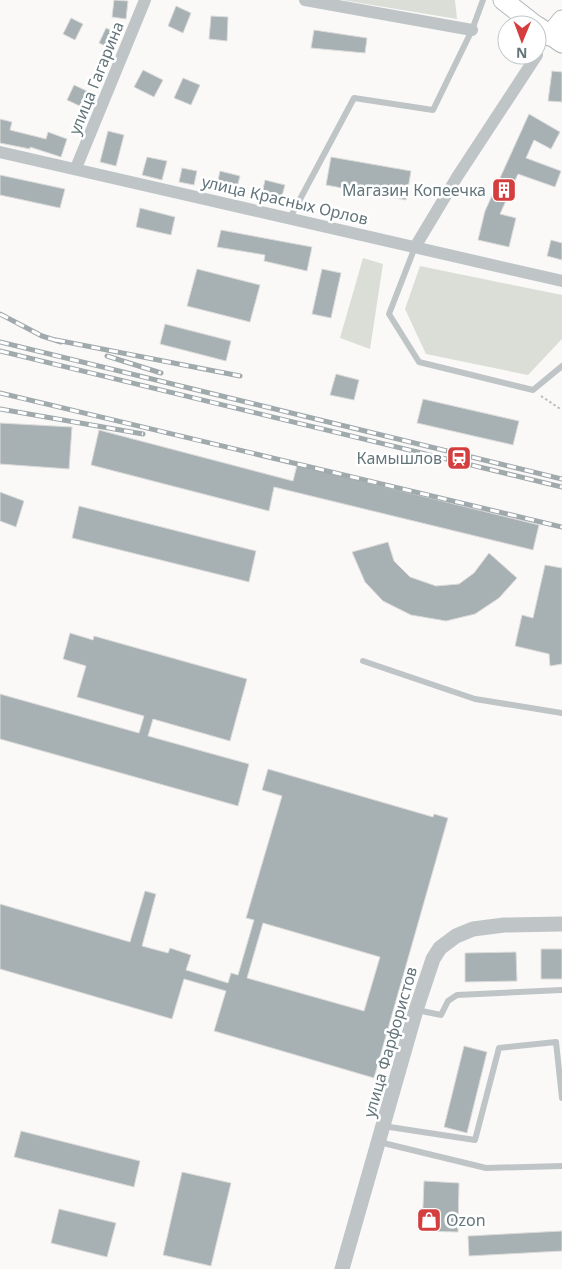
<svg xmlns="http://www.w3.org/2000/svg" width="562" height="1269" font-family="'Noto Sans',sans-serif">
  <style>
    .green { fill: #dbded7 }
    .building { fill: #a7b1b4; stroke: #dcdbda; fill-rule: evenodd }
    .lines { fill: none; stroke-linecap: round; stroke-linejoin: round }
    .primary-casing { stroke: #b1b8ba; stroke-width: 21 }
    .path { stroke: #babec0; stroke-width: 2; stroke-dasharray: 2.5 2.5; stroke-linecap: butt }
    .service { stroke: #bfc5c7; stroke-width: 6 }
    .minor { stroke: #bfc5c7; stroke-width: 12 }
    .tertiary { stroke: #bfc5c7; stroke-width: 15 }
    .primary { stroke: #fff; stroke-width: 19 }
    .rail-casing { stroke: #a0a9ac; stroke-width: 5 }
    .rail { stroke: #fff; stroke-width: 3; stroke-dasharray: 9; stroke-linecap: butt }
    .labels { text-anchor: middle; stroke-width: 5; stroke-linejoin: round; paint-order: stroke }
    .street-label { font-size: 16px; fill: #63757a; stroke: #fff }
    .poi-label { font-size: 16px; fill: #63757a; stroke: #fff; text-anchor: end }
  </style>
  <rect width="100%" height="100%" fill="#faf9f8"/>
  <path class="green" d="M342 0H455L457 19Z
    M363 258 383 264 370 349 340 338Z
    M420 266 562 295V339L528 375 426 354 405 309Z"/>
  <path class="building" d="M114 0 128 1 126 19 112 17Z
    M176 6 191 13 183 33 168 26Z
    M211 16 228 17 227 41 209 39Z
    M71 18 83 24 75 40 63 34Z
    M106 28 117 33 110 48 99 43Z
    M314 30 367 38 365 53 311 48Z
    M143 70 163 80 154 97 134 87Z
    M552 71 562 72V102L548 101Z
    M183 78 200 85 191 105 174 98Z
    M74 85 89 92 82 107 67 100Z
    M529 114 560 132 551 149 534 140 526 158 561 171 555 187 518 174 500 214 516 218 509 247 478 240 485 211Z
    M0 119 12 122 10 130 46 139 48 132 67 139 61 157 30 147V149L0 143Z
    M108 131 124 135 116 166 100 162Z
    M147 157 167 161 162 180 142 175Z
    M331 157 411 171 406 200 326 185Z
    M182 168 197 171 194 185 179 182Z
    M220 171 240 176 235 195 216 190Z
    M0 175 65 189 60 208 0 195Z
    M265 180 285 185 280 203 261 198Z
    M140 208 175 217 171 235 136 227Z
    M221 230 312 247 307 271 264 261 265 255 217 247Z
    M551 240 562 243V260L547 256Z
    M197 269 260 285 250 322 187 306Z
    M322 269 341 273 331 318 312 314Z
    M165 324 231 341 226 361 160 344Z
    M336 374 359 380 354 400 330 395Z
    M423 399 519 421 513 445 417 423Z
    M0 423 72 427 69 469 0 464Z
    M99 430 293 481 297 465 539 525 533 550 274 487 269 511 91 465Z
    M0 492 24 501 16 527 0 521Z
    M79 506 256 551 249 582 72 538Z
    M388 542 394 561 410 577 436 586 459 584 474 573 489 553 517 578 499 598 475 614 446 621 411 615 383 601 365 582 352 552Z
    M545 565 562 568V664L550 666 549 654 515 646 522 615 533 618Z
    M70 633 93 640 94 636 247 679 230 741 153 719 148 736 249 764 238 806 0 739V694L139 733 144 716 77 697 86 666 63 659Z
    M268 769 433 817 434 814 448 818 374 1078 214 1031 226 991 184 979 172 1019 0 969V904L130 942 145 891 156 894 142 946 168 953 170 948 191 955 186 970 228 983 231 973 238 975 254 920 246 918 282 796 262 790ZM263 923 380 957 364 1011 247 978Z
    M541 949H562V979H541Z
    M516 952 517 981 465 982V953Z
    M464 1046 487 1052 467 1133 444 1127Z
    M21 1131 140 1161 134 1187 14 1157Z
    M182 1172 231 1183 211 1266 163 1255Z
    M424 1181 459 1183 458 1232 422 1231Z
    M59 1209 116 1223 107 1257 51 1243Z
    M562 1231V1251L469 1256 468 1236Z"/>
  <g class="lines">
    <defs>
      <path id="primary" d="M503 0 535 25
        M537 26 562 43
        M549 36 562 20"/>
    </defs>
    <use href="#primary" class="primary-casing"/>
    <path class="path" d="M541 396 562 410"/>
    <path class="service" d="M290 218 354 98 433 110 472 30 483 0
      M415 247 389 314 419 362 533 390 562 366
      M363 661 475 699 562 713
      M417 1010 441 1015 448 1001 457 995 562 990
      M383 1126 475 1140 499 1048 556 1042 562 1098
      M379 1142 486 1168 562 1166"/>
    <path class="minor" d="M305 0 472 30
      M0 152 562 281
      M76 168 145 0
      M415 247 457 177 537 55"/>
    <path class="tertiary" d="M342 1269 416 1010 433 959 440 948 456 936 473 929 504 925 562 924"/>
    <use href="#primary" class="primary"/>
    <defs>
      <path id="rail" d="M0 314 42 336 61 342
        M56 340 240 376
        M0 342 562 479
        M0 351 562 487
        M107 356 161 373
        M0 393 562 527
        M0 409 143 434"/>
    </defs>
    <use href="#rail" class="rail-casing"/>
    <use href="#rail" class="rail"/>
  </g>
  <defs>
    <symbol id="building-square" viewBox="-11 -11 22 22"><rect x="-9" y="-9" width="18" height="18" rx="4" fill="#d43e3e" stroke="#fff"/><path d="M-4-6H4V6H1V3H-1V6H-4ZM-2.5-4.3h1.7v1.8h-1.7ZM.8-4.3h1.7v1.8H.8ZM-2.5-1h1.7V.8h-1.7ZM.8-1h1.7V.8H.8Z" fill="#fff"/></symbol>
    <symbol id="station-square" viewBox="-11 -11 22 22"><rect x="-9" y="-9" width="18" height="18" rx="4" fill="#d43e3e" stroke="#fff"/><path d="M-3-6H3Q5-6 5-4V2Q5 4 3 4L4.5 6H3L1.5 4h-3L-3 6H-4.5L-3 4Q-5 4-5 2V-4Q-5-6-3-6ZM-3.5-4v3h7v-3ZM-3.5 1v1.5H-2V1ZM2 1v1.5H3.5V1Z" fill="#fff"/></symbol>
    <symbol id="shop-square" viewBox="-11 -11 22 22"><rect x="-9" y="-9" width="18" height="18" rx="4" fill="#d43e3e" stroke="#fff"/><path d="M-5-2.5h2.3a2.7 3.5 0 0 1 5.4 0H5L5.5 6h-11ZM-1.5-2.5h3a1.5 2.3 0 0 0-3 0Z" fill="#fff"/></symbol>
  </defs>
  <g fill-rule="evenodd">
    <use href="#building-square" x="490" y="176" width="28" height="28"/>
    <use href="#station-square" x="445" y="444" width="28" height="28"/>
    <use href="#shop-square" x="415" y="1206" width="28" height="28"/>
  </g>
  <g class="labels">
    <g class="street-label">
      <text transform="translate(96 78) rotate(-68)" y="6">улица Гагарина</text>
      <text transform="translate(285 200) rotate(13)" y="6">улица Красных Орлов</text>
      <text transform="translate(390 1042) rotate(-74)" y="6">улица Фарфористов</text>
    </g>
    <g class="poi-label">
      <text x="486" y="196">Магазин Копеечка</text>
      <text x="442" y="464">Камышлов</text>
      <text x="446" y="1226" text-anchor="start">Ozon</text>
    </g>
  </g>
  <g transform="translate(522 40) rotate(181)"><circle r="24" fill="#ffffff" stroke="#c1c8ca"/>
  <path d="M0-4L9 19L0 12L-9 19Z" fill="#d43e3e"/>
  <text y="-8" font-size="14" font-weight="bold" text-anchor="middle" fill="#63757a">N</text>
  </g>
</svg>
